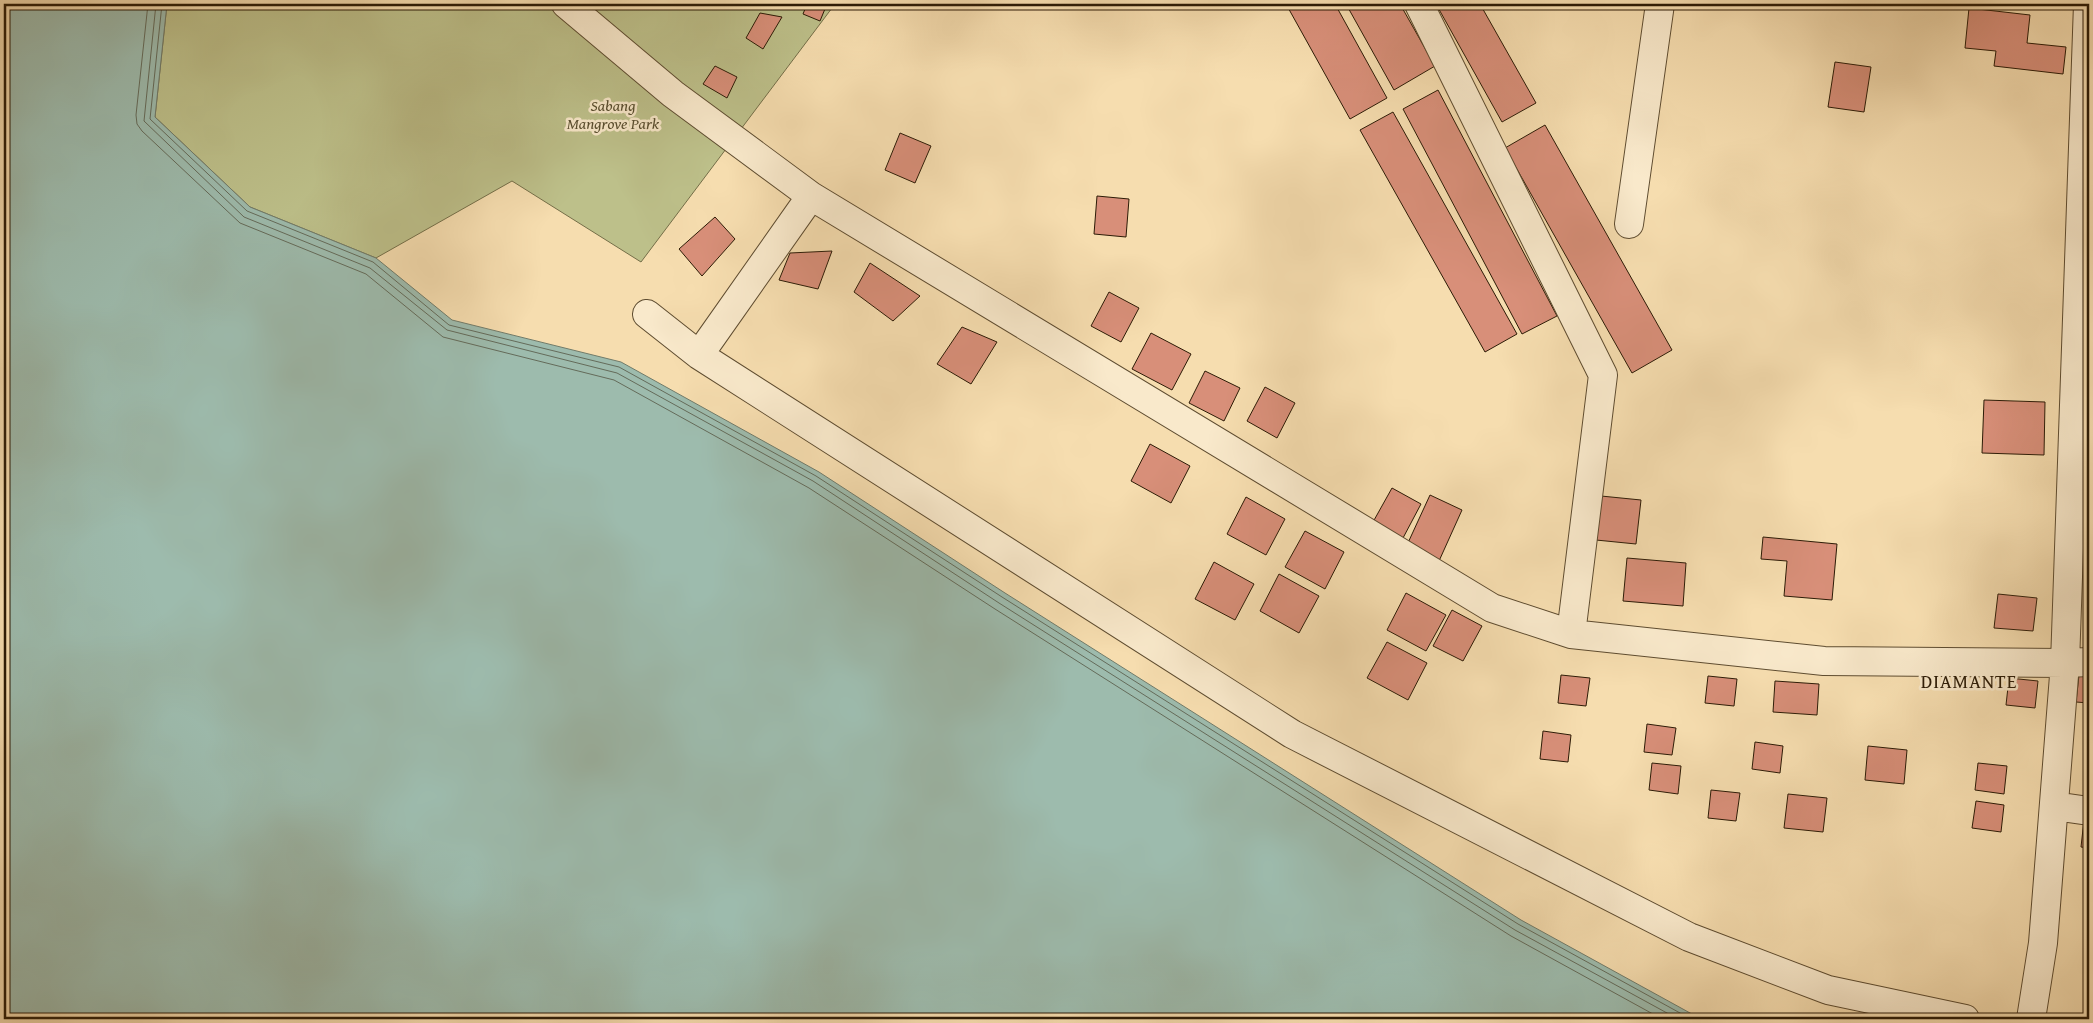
<svg xmlns="http://www.w3.org/2000/svg" width="2093" height="1023" font-family="'Gentium Book Plus',serif">
  <style>
    .green { fill: #bdc08a; stroke: #746e48 }
    .water { fill: #9dbbad; stroke: #707b6a }
    .lines { fill: none; stroke-linecap: round; stroke-linejoin: round }
    .shore { stroke: #646b5a; stroke-width: 1 }
    .building { fill: #d88f79; stroke: #2c1b06 }
    .minor-casing { stroke: #5e4c30; stroke-width: 30 }
    .minor { stroke: #f9e9cb; stroke-width: 28 }
    .labels { text-anchor: middle; stroke-width: 5; stroke-linejoin: round; paint-order: stroke }
    .park-label { font-size: 16px; font-style: italic; fill: #584d2e; stroke: #f9e9cb }
    .quarter-label { font-size: 19px; letter-spacing: 1px; fill: #2c1b06; stroke: #f9e9cb }
  </style>
  <rect width="100%" height="100%" fill="#f6ddaf"/>
  <filter id="stains"><feTurbulence type="fractalNoise" baseFrequency=".004" numOctaves="4"/><feColorMatrix values="0 0 0 0 .2 0 0 0 0 .09 0 0 0 0 .02 0 0 0 .5 -.17"/></filter>
  <radialGradient id="worn" r=".72"><stop offset=".6" stop-color="#630" stop-opacity="0"/><stop offset="1" stop-color="#630" stop-opacity=".3"/></radialGradient>
  <path class="green" d="M167 4H835L641 262 512 181 376 258 250 207 155 117Z"/>
  <path class="water" d="M4 4H167L155 117 250 207 376 258 452 320 621 362 819 472 1005 593 1521 920 1701 1019H4Z"/>
  <g class="lines">
    <path class="shore" d="M148 4 136 115 137 124 142 131 240 223 366 274 443 337 614 380 809 488 995 609 1511 936 1662 1019
      M156 4 144 121 244 217 370 268 447 330 617 373 813 481 999 603 1515 930 1678 1019
      M162 4 150 119 247 211 373 262 449 325 619 367 816 476 1002 597 1518 924 1691 1019"/>
  </g>
  <path class="building" d="M807 4H827L820 21 803 14Z
    M1286 4H1335L1387 98 1350 119Z
    M1346 4H1400L1435 66 1394 90Z
    M1436 4H1480L1536 103 1502 122Z
    M1969 8 2030 15 2027 43 2066 47 2063 74 1994 66 1996 51 1965 48Z
    M760 13 782 17 763 49 746 38Z
    M1835 62 1871 67 1864 112 1828 107Z
    M715 66 737 77 727 98 703 84Z
    M1438 90 1557 316 1522 334 1403 109Z
    M1393 112 1517 334 1485 352 1360 130Z
    M1545 125 1672 350 1632 373 1505 148Z
    M900 133 931 146 915 183 885 170Z
    M1097 196 1129 199 1126 237 1094 234Z
    M715 217 735 239 702 276 679 249Z
    M832 251 818 289 779 280 790 253Z
    M870 263 920 296 893 321 854 292Z
    M1109 292 1139 308 1121 342 1091 326Z
    M962 327 997 342 971 384 937 364Z
    M1151 333 1191 354 1172 390 1132 369Z
    M1205 371 1240 388 1224 421 1189 403Z
    M1265 387 1295 403 1277 438 1247 421Z
    M1984 400 2045 402 2044 455 1982 453Z
    M1150 444 1190 466 1171 503 1131 481Z
    M1392 488 1421 504 1403 538 1373 522Z
    M1430 495 1462 510 1439 561 1407 545Z
    M1601 496 1641 500 1636 544 1596 540Z
    M1246 497 1285 519 1266 555 1227 534Z
    M1305 531 1344 552 1325 589 1285 567Z
    M1763 537 1837 544 1832 600 1784 596 1787 561 1761 559Z
    M1627 558 1686 563 1683 606 1623 601Z
    M1214 562 1254 584 1235 620 1195 599Z
    M1279 574 1319 596 1299 633 1260 611Z
    M1406 593 1446 615 1426 651 1387 630Z
    M1998 594 2037 598 2033 631 1994 628Z
    M1452 610 1482 626 1463 661 1433 646Z
    M1387 642 1427 663 1408 700 1367 678Z
    M1561 675 1590 678 1586 706 1558 703Z
    M2079 675 2089 676V703L2076 702Z
    M1708 676 1737 679 1734 706 1705 703Z
    M2009 678 2038 681 2035 708 2006 705Z
    M1775 681 1819 684 1817 715 1773 712Z
    M1647 724 1676 728 1672 755 1644 752Z
    M1543 731 1571 735 1568 762 1540 759Z
    M1755 742 1783 746 1780 773 1752 769Z
    M1868 746 1907 750 1904 784 1865 780Z
    M1652 763 1681 766 1678 794 1649 790Z
    M1978 763 2007 766 2004 794 1975 790Z
    M1711 790 1740 793 1736 821 1708 818Z
    M1788 794 1827 798 1823 832 1784 828Z
    M1976 801 2004 805 2001 832 1972 828Z
    M2084 820 2089 821V848L2081 847Z"/>
  <g class="lines">
    <defs>
      <path id="minor" d="M566 4 673 94 811 196 1492 608 1571 634 1824 661 2065 663 2089 662
        M1419 4 1603 375 1571 634
        M1629 224 1660 4
        M647 314 699 355 1292 734 1689 937 1828 990 1965 1019
        M699 355 811 196
        M2054 806 2089 811
        M2031 1019 2043 943 2065 663 2088 4"/>
    </defs>
    <use href="#minor" class="minor-casing"/>
    <use href="#minor" class="minor"/>
  </g>
  <g class="labels">
    <g class="park-label">
      <text x="613" y="111">Sabang<tspan x="613" dy="18">Mangrove Park</tspan></text>
    </g>
    <g class="quarter-label">
      <text x="1969" y="688">DIAMANTE</text>
    </g>
  </g>
  <rect width="2093" height="1023" fill="none" stroke="#f6ddaf" stroke-width="20"/>
  <rect x="5" y="5" width="2083" height="1013" fill="none" stroke="#2c1b06" stroke-width="2.5"/>
  <rect x="10" y="10" width="2073" height="1003" fill="none" stroke="#2c1b06"/>
  <rect width="100%" height="100%" filter="url(#stains)"/>
  <rect width="100%" height="100%" fill="url(#worn)"/>
</svg>
